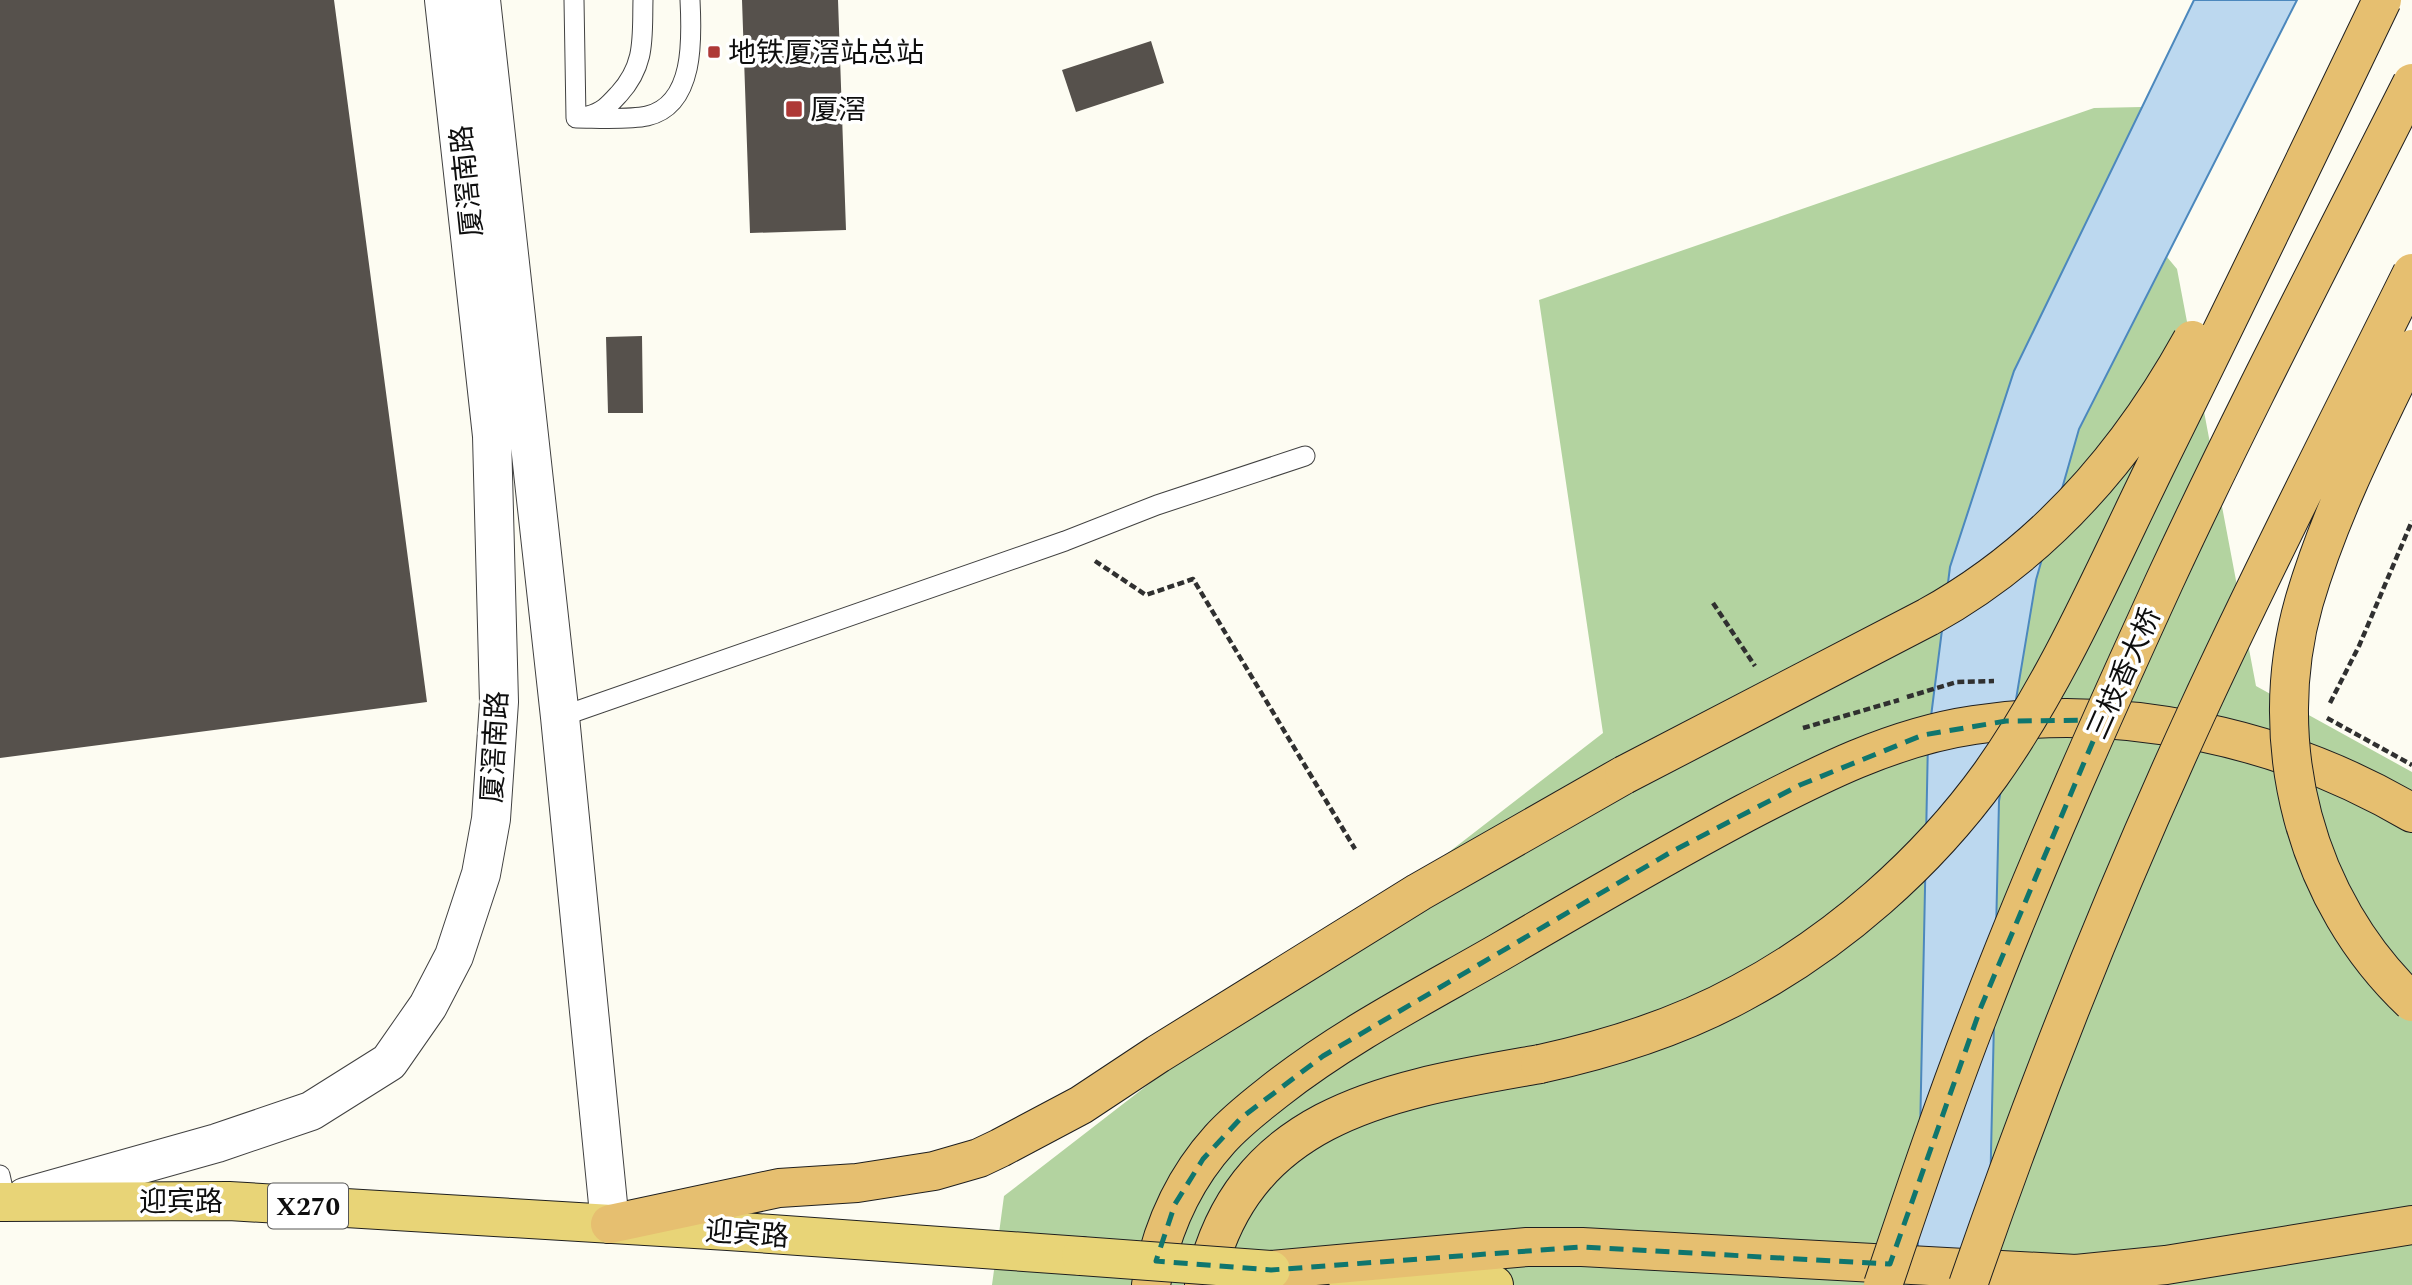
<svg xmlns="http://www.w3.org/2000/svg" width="2412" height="1285" font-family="Spectral,'Noto Sans SC',serif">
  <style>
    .forest { fill: #b3d3a0 }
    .water { fill: #bcd8ef; stroke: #4c88bd; stroke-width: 2 }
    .building { fill: #56514c }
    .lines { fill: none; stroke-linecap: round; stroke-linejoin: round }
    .service-casing { stroke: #414141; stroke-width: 21 }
    .tertiary-casing { stroke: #414141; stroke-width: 40 }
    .primary-casing { stroke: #1f1f1f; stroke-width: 40 }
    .trunk-casing { stroke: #1f1f1f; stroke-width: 40 }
    .path { stroke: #303030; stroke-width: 4.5; stroke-dasharray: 7 3.5; stroke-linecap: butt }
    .service { stroke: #fff; stroke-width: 19 }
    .tertiary { stroke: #fff; stroke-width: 38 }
    .primary { stroke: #e8d477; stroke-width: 38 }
    .trunk { stroke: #e6bf70; stroke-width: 38 }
    .primary-bridge-casing { stroke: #1f1f1f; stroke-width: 40; stroke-linecap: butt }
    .trunk-bridge-casing { stroke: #1f1f1f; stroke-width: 40; stroke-linecap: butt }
    .primary-bridge { stroke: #e8d477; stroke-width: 38 }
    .trunk-bridge { stroke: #e6bf70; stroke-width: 38 }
    .marked { fill: none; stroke: #0f766e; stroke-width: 5; stroke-dasharray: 14 9; stroke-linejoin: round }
    .poi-dot { fill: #ae3937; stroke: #fff; stroke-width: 2.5 }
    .labels { text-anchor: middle; stroke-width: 7; stroke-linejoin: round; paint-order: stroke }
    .shield { fill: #fff; stroke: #565656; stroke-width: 2 }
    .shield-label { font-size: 26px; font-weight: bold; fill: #0e0e0e }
    .poi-label { font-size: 28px; fill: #0e0e0e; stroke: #fff; text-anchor: start }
    .street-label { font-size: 28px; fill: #0e0e0e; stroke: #fff }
  </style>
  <rect width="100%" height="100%" fill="#fdfcf2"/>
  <path class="forest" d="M2142 107 2014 371 1928 740 1917 1285H992L1004 1196 1603 733 1539 300 2094 108Z
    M2167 257 2177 269 2256 686 2412 772V1285H1988L1999 801 2036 580 2079 429Z"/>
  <path class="water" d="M2194 0H2297L2079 429 2036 580 1999 801 1988 1285H1917L1928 740 1950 567 2014 371Z"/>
  <path class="building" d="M0 0H334L427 702 0 758Z
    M742 0H838L846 230 750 233Z
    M1151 41 1164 83 1076 112 1062 70Z
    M642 336 643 413H608L606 337Z"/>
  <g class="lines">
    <defs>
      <path id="service" d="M574 0 576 118
        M588 116C603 112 608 106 619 94 646 64 642 38 643 0
        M576 118C596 118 629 120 647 116 695 105 692 38 690 0
        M560 717 1065 541 1157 505 1305 456
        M0 1175 6 1202"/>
      <path id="tertiary" d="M481 0 560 717 610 1224
        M25 1197 217 1143 311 1111 389 1062 428 1006 454 956 481 874 491 819 499 702 492 436 444 0"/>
      <path id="primary" d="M0 1202 229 1201 728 1231 1081 1256
        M1346 1275 1494 1285"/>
      <path id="trunk" d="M610 1224 779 1188 857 1183 934 1171 979 1158 1000 1148 1081 1105 1158 1054 1419 892 1624 775
        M1271 1270 1527 1247H1582L2076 1274 2166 1265 2412 1225
        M1151 1285C1161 1230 1182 1181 1220 1139 1237 1120 1257 1105 1276 1090 1345 1036 1423 996 1498 953 1580 905 1662 857 1745 813 1818 775 1892 737 1974 725 2123 702 2283 737 2412 813
        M1204 1285C1241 1111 1393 1090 1540 1064"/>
    </defs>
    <use href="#service" class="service-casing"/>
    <use href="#tertiary" class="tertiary-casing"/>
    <use href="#primary" class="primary-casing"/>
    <use href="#trunk" class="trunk-casing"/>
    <path class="path" d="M1095 561 1146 595 1193 579 1355 849
      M1713 603 1755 666
      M1907 697 1957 682 1994 681
      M2330 703 2359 646 2412 521
      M2327 718 2412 765
      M1803 728 1899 700"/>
    <use href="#service" class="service"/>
    <use href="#tertiary" class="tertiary"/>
    <use href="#primary" class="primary"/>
    <use href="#trunk" class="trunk"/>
    <defs>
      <path id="primary-bridge" d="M1081 1256 1271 1270"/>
      <path id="trunk-bridge" d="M2412 349C2372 431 2330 513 2304 602 2264 743 2305 901 2412 1002
        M1624 775 1928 617C2044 553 2129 454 2192 340
        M1540 1064C1609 1049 1679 1027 1741 993 1837 942 1927 863 1991 774 2060 677 2108 562 2161 455 2236 304 2309 152 2382 0
        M1883 1285C1914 1193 1945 1101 1980 1011 2036 865 2100 722 2165 580 2243 412 2329 248 2412 83
        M1968 1285C2035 1091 2111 899 2197 712 2265 564 2340 419 2412 273"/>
    </defs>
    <use href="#primary-bridge" class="primary-bridge-casing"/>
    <use href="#trunk-bridge" class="trunk-bridge-casing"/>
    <use href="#primary-bridge" class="primary-bridge"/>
    <use href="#trunk-bridge" class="trunk-bridge"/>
  </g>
  <path class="marked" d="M2102 720 1981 1007 1890 1264 1582 1247 1271 1270 1156 1261 1175 1204 1203 1159 1241 1118 1323 1056 1671 852 1800 785 1923 735 2006 721Z"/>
  <g class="poi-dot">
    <rect x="707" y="45" width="14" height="14" rx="3.5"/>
    <rect x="785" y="100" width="18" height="18" rx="3.5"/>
  </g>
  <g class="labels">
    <rect class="shield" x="268" y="1183.5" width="80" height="45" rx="5"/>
    <g class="shield-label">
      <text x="308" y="1215">X270</text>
    </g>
    <g class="poi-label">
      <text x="728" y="62">地铁厦滘站总站</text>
      <text x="810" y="119">厦滘</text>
    </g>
    <g class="street-label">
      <text transform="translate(466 181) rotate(-96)" y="10">厦滘南路</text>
      <text transform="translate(2123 673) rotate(-66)" y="10">三枝香大桥</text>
      <text transform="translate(494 747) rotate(-87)" y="10">厦滘南路</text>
      <text x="181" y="1211">迎宾路</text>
      <text transform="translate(747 1233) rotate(4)" y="10">迎宾路</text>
    </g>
  </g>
</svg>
